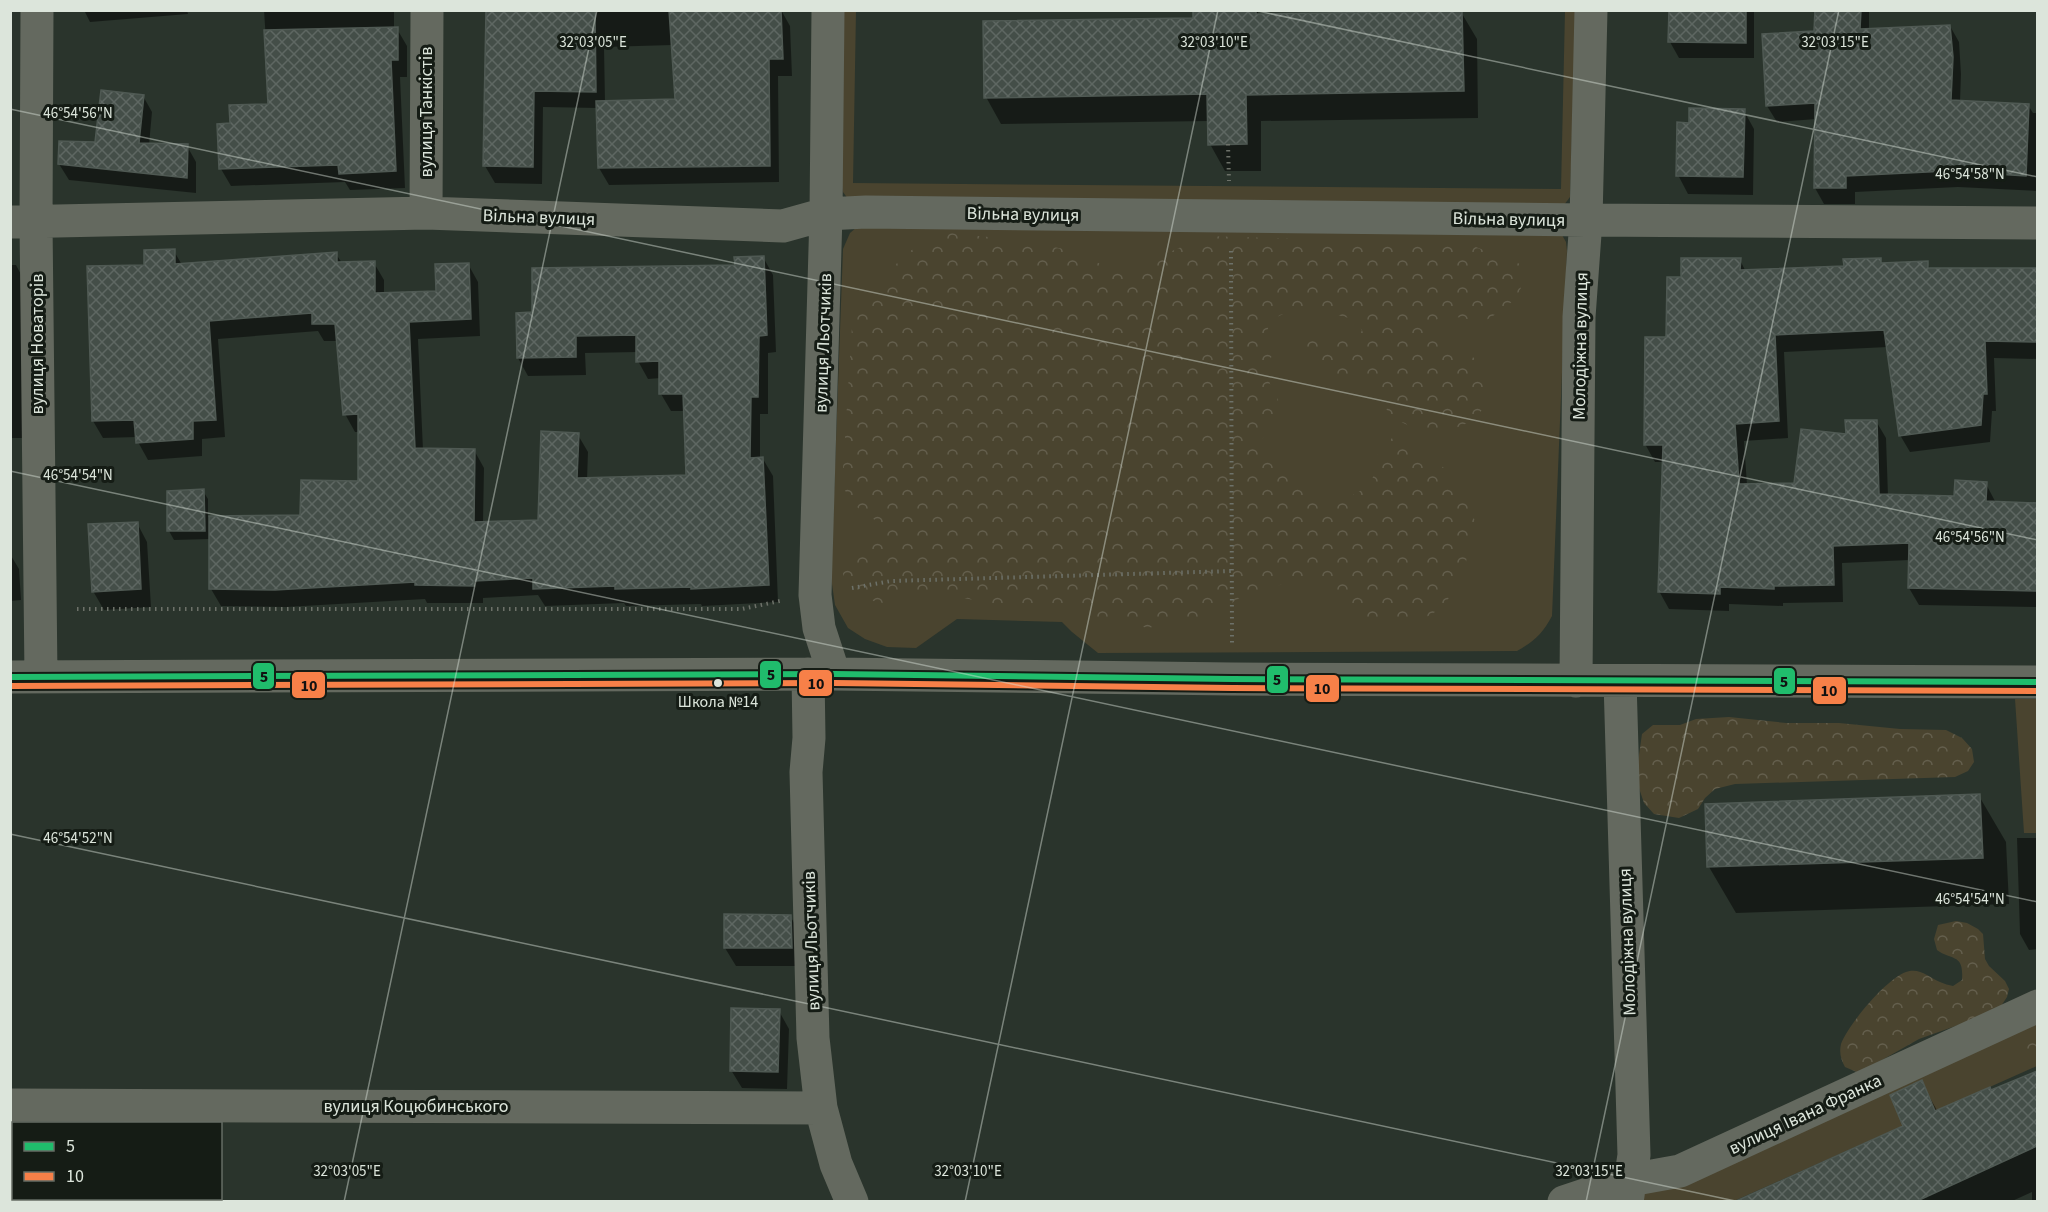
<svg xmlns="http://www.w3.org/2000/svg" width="2048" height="1212" font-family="'Source Sans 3',sans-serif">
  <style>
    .green { fill: #4a442f }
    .forest { fill: url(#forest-crowns) }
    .shadow { fill: #0007; fill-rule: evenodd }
    .building { fill: url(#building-cross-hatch); stroke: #4f5953; stroke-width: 1.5 }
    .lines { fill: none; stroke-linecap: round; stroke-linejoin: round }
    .path { stroke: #6d7169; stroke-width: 4; stroke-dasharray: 1.5 4.5; stroke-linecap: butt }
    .minor { stroke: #64695f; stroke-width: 33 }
    .bus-1-casing { stroke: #151c15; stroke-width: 10 }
    .bus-2-casing { stroke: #151c15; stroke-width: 10 }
    .bus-1 { stroke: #20bc6c; stroke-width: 6 }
    .bus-2 { stroke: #f78048; stroke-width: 6 }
    .ticks { fill: none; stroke: #dce5db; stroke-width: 1.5; stroke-opacity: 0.45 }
    .bus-dot { fill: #dce5db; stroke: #151c15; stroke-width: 2 }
    .labels { text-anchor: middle; stroke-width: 6; stroke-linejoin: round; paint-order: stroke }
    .bus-label { font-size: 16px; fill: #dce5db; stroke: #151c15 }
    .street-label { font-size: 18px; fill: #dce5db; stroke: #151c15 }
    .ticks-label { font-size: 15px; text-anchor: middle; fill: #dce5db; stroke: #151c15; stroke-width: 6; stroke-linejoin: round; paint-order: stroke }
    .line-badge { stroke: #151c15; stroke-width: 2 }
    .pale-badge-label { font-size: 16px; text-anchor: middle; font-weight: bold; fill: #111 }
  </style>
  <defs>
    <pattern id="forest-crowns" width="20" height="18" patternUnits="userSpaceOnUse" patternTransform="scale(1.5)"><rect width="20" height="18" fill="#4a442f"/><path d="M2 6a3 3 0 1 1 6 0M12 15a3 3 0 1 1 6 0" fill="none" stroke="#645f4d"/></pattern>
    <pattern id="building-cross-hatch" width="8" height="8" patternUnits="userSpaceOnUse" patternTransform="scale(1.5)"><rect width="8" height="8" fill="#444e48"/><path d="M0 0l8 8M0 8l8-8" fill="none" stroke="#5e6762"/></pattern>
  </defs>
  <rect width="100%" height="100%" fill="#2a342c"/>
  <path class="green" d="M842 11H856L853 183 1561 189 1565 11H1576L1570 197 1564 205 848 199 843 192 841 183Z
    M857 227 1562 235 1566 242 1567 251 1552 616C1542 634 1536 640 1517 651L1098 653 1072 632 1062 622 957 619 916 648 887 647 865 639 848 628 835 605 831 577 843 249 850 233Z
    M2015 699H2037V833H2024Z
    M2037 1018V1066L1734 1201 1635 1202 1638 1193Z"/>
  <path class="forest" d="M950 233 1017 240 1064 249 1118 271 1147 267 1165 254 1207 236 1468 244 1520 264C1531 293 1506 309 1483 322L1446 315 1434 321 1432 332C1442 346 1465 347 1477 361 1481 366 1483 377 1484 383 1485 387 1486 393 1486 397 1484 428 1435 437 1411 427 1406 424 1396 420 1391 415 1381 405 1380 384 1366 378 1357 374 1352 377 1344 379 1325 381 1313 365 1304 352L1308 342 1314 336C1330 339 1350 342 1362 331L1357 321C1340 314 1307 309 1289 312 1283 313 1276 318 1271 320L1266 334 1273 351 1267 372 1271 388 1278 399 1279 414 1258 445C1281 473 1312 513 1353 495 1361 491 1368 486 1373 477 1377 467 1377 455 1380 445L1398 435 1444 468 1466 498 1475 521 1464 571 1447 601 1435 612 1423 619 1390 624 1362 622 1344 609 1321 583 1305 576 1294 578 1252 598 1241 597 1220 611 1186 623H1170L1148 628 1105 619 1098 620 1090 617 1073 605 1062 603 995 604 937 593 907 594 883 603 859 598 846 581 843 574 845 559 849 551C862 547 876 544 882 531 877 516 862 514 853 503 848 498 846 491 842 485L852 326 860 309 870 304 899 260 922 242Z
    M1729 717 1786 723H1839L1900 729 1946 730 1962 738 1972 749 1974 762 1968 771 1955 777 1735 784 1715 789 1705 798 1698 809 1679 818 1654 814 1644 803 1638 785V762L1642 734 1653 725H1680L1696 719Z
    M1956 921 1967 923 1978 929 1983 934 1985 959 1989 966 2005 981 2009 989 2007 997 2001 1006 1978 1018 1919 1039 1859 1073 1845 1067C1841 1060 1839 1053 1841 1044 1848 1025 1886 979 1906 972 1919 967 1929 977 1940 982 1944 984 1949 985 1953 986L1962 980C1964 953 1952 961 1937 950L1934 939 1938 925Z
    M2037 1022V1060C2027 1062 2019 1059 2016 1049L2021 1037Z"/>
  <path class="shadow" d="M84 10H187L188 14 90 22Z
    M264 10H394V29H397L407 46V77H400L405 188 350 190 345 182 231 186 221 169 232 124 270 105Z
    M486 10H781L790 26 792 76H778L779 182 609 185 599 168 597 108 543 107 542 184 495 183 485 166ZM673 45 677 100 605 102 604 47Z
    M1195 10H1258V15L1461 12 1477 39 1478 118 1261 121V171H1225L1210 144 1209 121 1001 124 986 97 1195 19Z
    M1670 10H1754V58H1679L1670 42Z
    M1816 10H1869V30L1950 26 1959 42 1961 74 1960 102 2028 105 2033 113H2038V191L1958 187 1855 192V204H1824L1815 188 1816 119 1777 122 1767 106 1815 33Z
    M143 96 152 112 149 145 187 146 196 162V193L69 180 59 164 97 144Z
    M1744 111 1754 129 1753 195 1688 194 1678 175 1690 124Z
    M174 251 182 265 336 254 342 263H374L384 280V294L438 292 468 264 478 282 480 336 418 339 423 450H474L484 468 483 523 540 522 578 435 588 452 587 480 688 476 685 411H671L661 394V378L648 379 638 361V352L585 353 586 375 528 376 518 358V314H534L736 266 763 257 773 275 776 352 768 353V414H760V459H763L773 476 778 602 702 606 701 604 626 606 624 603 545 606 538 595 483 598V603H427L425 599 286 607 221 606 211 589V539L174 540 169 531 168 493 203 491 208 499V517H302L359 483V432H355L345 414 338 341H324L318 331 218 339 225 437 202 439V456L148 460 138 442 137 437 103 438 93 421 146 266Z
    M1740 260 1746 272 1845 267 1880 260 1882 264 1927 263 1931 270 2038 269V359L1994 358 1996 411H1992L1990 442 1910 452 1900 435 1888 347 1784 352 1788 438 1744 441 1747 485H1795L1847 436 1876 421 1886 438 1888 496 1955 497 1986 484 1996 503 2038 505V607L1919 605 1909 588 1910 560 1842 563 1843 602 1783 603V606L1729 604V611L1669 609 1659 591 1664 462H1655L1645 444 1682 279Z
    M10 265H16L25 282 24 438H10Z
    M137 523 147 542 151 607 104 610 93 591Z
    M10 554 19 569 21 600 10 601Z
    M1979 796 2006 842 2009 904 1736 913 1709 867Z
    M2017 838H2038V949L2029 950 2020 934Z
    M790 916 801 934 802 966H736L725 948Z
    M779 1011 789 1029 787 1089 742 1088 731 1070Z
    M2038 1072V1202H2032V1192L2010 1202H1738L1905 1127 1921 1082 1938 1112Z"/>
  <path class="building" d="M486 10H595L596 92 534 91 533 167 483 166Z
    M669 10H781L783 59H769L770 166 598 168 596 101 675 99Z
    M1193 10H1256V14L1462 11 1464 91 1246 95 1247 144 1208 145 1207 94 984 98 983 21 1193 18Z
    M1669 10H1746V43L1668 42Z
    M1815 10H1861L1860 29 1950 25 1953 57 1951 100 2029 104 2026 176 1948 171 1846 176V188H1814L1815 103 1766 106 1762 34 1814 31Z
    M398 27V60H391L396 171 339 174 338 165 219 169 217 124 230 123 229 105 268 104 264 30Z
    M101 90 144 95 139 143 188 144 187 178 58 164 59 141 95 142Z
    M1689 108 1745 109 1743 177 1676 176 1677 122 1689 123Z
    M175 249V264L337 252V262L375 261V293L436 291 435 264 469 263 471 319 409 322 415 448 475 449 474 522 538 520 541 431 579 433 577 478 686 475 683 394H659V361L636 362V335L576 336V357L517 358 516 313 532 312V268L735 265 734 257 764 256 767 335 759 336 758 397H751L750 458 763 457 769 585 691 589V587L615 589V586L533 589V578L474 581V586L415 585V582L275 590 209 589V516L300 515 301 480 358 481V414L343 415 335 324H312V313L209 321 216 420 193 421V439L136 443 134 420 92 421 87 266 144 265V250Z
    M1681 258H1741L1740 270 1844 266 1843 259 1881 258V263L1928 261V268H2037V342L1985 341 1987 394H1983L1981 425 1899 436 1884 330 1775 335 1779 421 1735 424 1739 484 1794 483 1801 429 1846 434 1845 420H1877L1879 494 1954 496 1955 480 1987 482 1986 501 2037 503V591L1908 588 1909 543 1833 546 1834 585 1774 586V589L1720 587V594L1658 592 1663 445H1644L1645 337H1666L1667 277H1681Z
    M204 489 205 531H167V491Z
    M138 522 141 589 92 592 88 524Z
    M1980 794 1983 858 1707 867 1705 804Z
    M724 914 791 915 792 948H724Z
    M731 1008 780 1009 778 1072 730 1071Z
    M2037 1071V1146L1915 1202H1734L1903 1126 1890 1095 1922 1080 1935 1111 1990 1087 1991 1090Z"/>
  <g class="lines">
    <path class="path" d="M1228 144 1229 181
      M1231 251 1232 643
      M852 588 891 581 1233 571
      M77 609H742L780 601"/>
    <path class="minor" d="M37 10 36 222 41 677
      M828 10 826 214 815 595 819 628 834 674
      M426 213 427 10
      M10 222 426 213 783 226 826 214 866 212 1586 220 2038 223
      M808 674 809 738 806 772 813 1038 821 1108 836 1164 852 1202
      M10 677 834 674 1232 679 2038 682
      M1576 681 1579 317 1586 220 1591 10
      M1620 681 1634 1155 1627 1202
      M10 1105 821 1108
      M1564 1202 1630 1180 1680 1171 2038 1006"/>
    <defs>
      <path id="bus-1" d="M10 677 834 674 1232 679 2038 682"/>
      <path id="bus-2" d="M10 686 834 683 1232 688 2038 691"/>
    </defs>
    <use href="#bus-1" class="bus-1-casing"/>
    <use href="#bus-2" class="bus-2-casing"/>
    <use href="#bus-1" class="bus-1"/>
    <use href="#bus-2" class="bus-2"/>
  </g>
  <path class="ticks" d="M1253 10 2038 177M10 109 2038 540M10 471 2038 902M10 834 1740 1202M10 1196 14 1197M21 1198 35 1202M344 1202 597 10M965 1202 1218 10M1586 1202 1839 10"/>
  <circle class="bus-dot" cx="718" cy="683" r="5"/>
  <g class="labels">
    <g class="bus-label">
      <text x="718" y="707">Школа №14</text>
    </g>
    <g class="street-label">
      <text transform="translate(426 112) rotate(-90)" y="6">вулиця Танкістів</text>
      <text transform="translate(1023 214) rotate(1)" y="6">Вільна вулиця</text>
      <text transform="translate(539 217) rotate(2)" y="6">Вільна вулиця</text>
      <text transform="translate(1509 219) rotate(1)" y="6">Вільна вулиця</text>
      <text transform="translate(823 343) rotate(-88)" y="6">вулиця Льотчиків</text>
      <text transform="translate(37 344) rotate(-90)" y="6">вулиця Новаторів</text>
      <text transform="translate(1580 346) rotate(-89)" y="6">Молодіжна вулиця</text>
      <text transform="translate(811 941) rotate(-92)" y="6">вулиця Льотчиків</text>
      <text transform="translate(1627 942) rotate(-92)" y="6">Молодіжна вулиця</text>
      <text x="416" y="1112">вулиця Коцюбинського</text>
      <text transform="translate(1805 1114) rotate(-25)" y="6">вулиця Івана Франка</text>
    </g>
  </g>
  <g class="ticks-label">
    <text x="593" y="47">32°03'05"E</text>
    <text x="1214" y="47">32°03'10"E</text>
    <text x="1835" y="47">32°03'15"E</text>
    <text x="78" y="118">46°54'56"N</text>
    <text x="1970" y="179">46°54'58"N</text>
    <text x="78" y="480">46°54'54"N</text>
    <text x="1970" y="542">46°54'56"N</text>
    <text x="78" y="843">46°54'52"N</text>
    <text x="1970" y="904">46°54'54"N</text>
    <text x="347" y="1176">32°03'05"E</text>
    <text x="968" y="1176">32°03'10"E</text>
    <text x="1589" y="1176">32°03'15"E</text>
  </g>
  <g class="line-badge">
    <rect x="759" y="660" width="23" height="29" rx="6" fill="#20bc6c"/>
    <rect x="252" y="662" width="23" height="28" rx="6" fill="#20bc6c"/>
    <rect x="1266" y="665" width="23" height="29" rx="6" fill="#20bc6c"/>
    <rect x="1773" y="667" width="23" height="28" rx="6" fill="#20bc6c"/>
    <rect x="798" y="669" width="35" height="28" rx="6" fill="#f78048"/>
    <rect x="291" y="671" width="35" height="28" rx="6" fill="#f78048"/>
    <rect x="1305" y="674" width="35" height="29" rx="6" fill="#f78048"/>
    <rect x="1812" y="676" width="35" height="29" rx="6" fill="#f78048"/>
  </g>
  <g class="pale-badge-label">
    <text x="771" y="680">5</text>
    <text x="264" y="682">5</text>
    <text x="1277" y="685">5</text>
    <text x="1784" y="687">5</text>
    <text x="816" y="689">10</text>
    <text x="309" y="691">10</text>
    <text x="1322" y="694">10</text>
    <text x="1829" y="696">10</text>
  </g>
  <rect width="2048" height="1212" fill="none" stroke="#dce5db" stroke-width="24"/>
  <rect x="12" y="1122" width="210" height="78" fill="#151c15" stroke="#656c64" stroke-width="1.5"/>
  <rect x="24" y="1142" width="30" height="9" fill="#20bc6c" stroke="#656c64" stroke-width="1.5"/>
  <text x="66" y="1152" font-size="18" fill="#dce5db">5</text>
  <rect x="24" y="1172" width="30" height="9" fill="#f78048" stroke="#656c64" stroke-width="1.5"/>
  <text x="66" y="1182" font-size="18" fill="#dce5db">10</text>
</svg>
